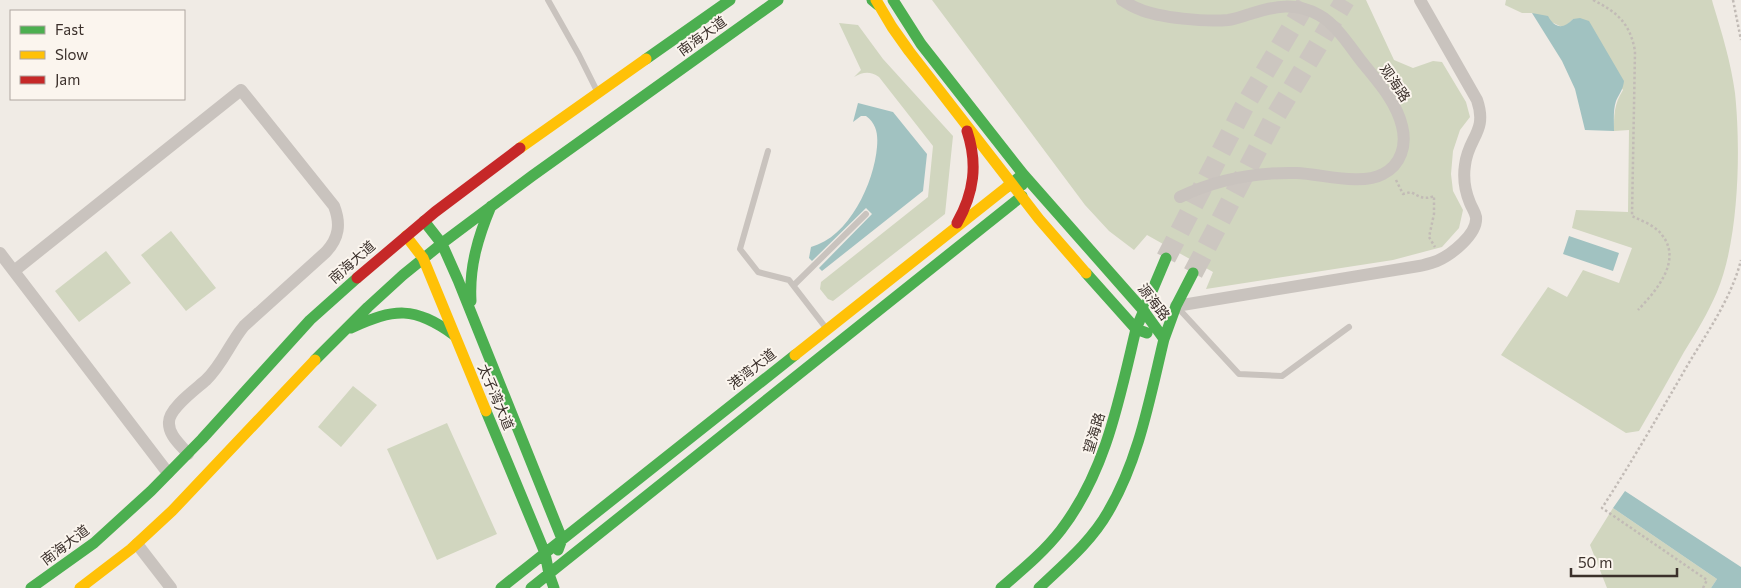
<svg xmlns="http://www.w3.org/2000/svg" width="1741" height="588" font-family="Commissioner,'Noto Sans SC',sans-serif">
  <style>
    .green { fill: #d1d6bf }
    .water { fill: #a1c2c1 }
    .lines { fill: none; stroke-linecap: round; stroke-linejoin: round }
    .primary-tunnel { stroke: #ccc6c0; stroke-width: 20; stroke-dasharray: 20 10; stroke-linecap: butt }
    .path { stroke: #c2bbb6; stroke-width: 2.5; stroke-dasharray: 2.5 2.5; stroke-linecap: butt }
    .lane { stroke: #c9c3be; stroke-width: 6 }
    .street { stroke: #c9c3be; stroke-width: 12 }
    .fast { stroke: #4caf50; stroke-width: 11 }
    .slow { stroke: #ffc107; stroke-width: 11 }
    .jam { stroke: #c62828; stroke-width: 11 }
    .labels { text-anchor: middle; stroke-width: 4; stroke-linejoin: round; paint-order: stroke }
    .street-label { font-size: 14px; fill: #3b302b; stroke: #fbf5ee }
  </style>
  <rect width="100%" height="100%" fill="#f0ebe5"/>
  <path class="green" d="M932 0H1366L1394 60 1413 68 1433 61 1442 62 1466 102 1470 117 1460 130 1453 151 1451 174 1453 191 1463 210 1459 228 1442 247 1393 260 1206 289 1213 272 1147 235 1134 250 1109 231 1085 205Z
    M1506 0H1712L1713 4C1722 33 1731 63 1735 93 1741 149 1739 240 1717 292 1708 313 1696 333 1684 352 1669 379 1654 405 1639 431L1626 433 1501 355 1548 287 1567 297 1583 270 1619 283 1632 248 1572 228 1576 210 1628 212 1629 130 1614 131C1614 115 1614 104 1623 90L1573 19 1566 26 1562 27 1532 13H1522L1505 5Z
    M839 23 858 25 883 59 953 136 945 214 833 301 828 299 820 289 821 282 928 197 933 146 879 77C870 71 863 72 854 77L861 70Z
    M171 231 216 288 186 311 141 255Z
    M106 251 131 283 79 322 55 291Z
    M353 386 377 405 341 447 318 427Z
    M447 423 497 534 437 560 387 449Z
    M1613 508 1717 579 1711 588H1607L1590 545Z"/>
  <path class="water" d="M1532 13 1548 16C1555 29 1564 29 1573 19L1580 18 1589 21 1624 81C1623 90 1619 94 1616 101 1613 110 1614 121 1614 131L1585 130 1575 89 1562 61Z
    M858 103 893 112 927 154 923 191 822 271 819 268 872 214 866 208 812 261 809 258 811 247C849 237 874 183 877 147 878 135 877 124 866 116H861L853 122Z
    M1569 236 1619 253 1613 271 1563 254Z
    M1625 491 1741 567V588H1711L1717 579 1613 508Z"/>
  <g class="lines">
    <path class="primary-tunnel" d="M1166 258 1244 107 1308 0
      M1193 273 1272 122 1345 0"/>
    <path class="path" d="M1593 0C1617 12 1630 23 1635 51L1632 216C1642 221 1656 226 1662 235 1683 261 1655 292 1638 310
      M1733 0 1741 40
      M1396 180 1403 194 1411 192C1420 197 1424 200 1434 196V214L1429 237 1435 247
      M1703 588 1707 580 1602 508C1633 460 1661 411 1690 361 1709 330 1732 296 1741 260"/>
    <path class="lane" d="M548 0 579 55 596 89
      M768 151 740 249 758 272 789 280 826 328
      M794 285 866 214
      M1179 309 1239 374 1282 376 1349 327"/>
    <path class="street" d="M1122 0C1127 3 1133 7 1139 9 1159 18 1206 22 1228 20 1236 19 1243 16 1250 14 1275 6 1295 2 1319 15 1336 24 1351 48 1362 62 1378 82 1396 101 1402 126 1407 145 1401 165 1383 174 1361 186 1322 174 1297 173 1256 172 1217 179 1180 197
      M0 253 168 473
      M14 271 241 90 334 206C341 224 339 238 326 252L244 326C230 343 222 365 206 380 196 389 169 408 169 422 168 435 181 445 188 454
      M1176 306 1419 266C1425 265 1431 263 1437 261 1451 255 1478 234 1476 217 1475 212 1472 208 1470 203 1465 191 1463 178 1465 165 1468 137 1488 132 1477 100L1420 0
      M137 544 171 588"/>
    <path class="fast" d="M872 0 878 5
      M893 0 921 44 1023 174 1022 185
      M646 59 730 0
      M1007 187 1023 174 1143 310 1164 339
      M424 221 442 244 458 280 562 539 558 550
      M1086 273 1136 329 1147 333
      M471 301C469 267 478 237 491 206
      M351 328C395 308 414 306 454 335
      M1136 329 1166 258
      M1164 339 1176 306 1193 273
      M315 360 368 307 403 275 445 241 532 176 778 0
      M486 411 545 553 549 574 554 588
      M31 588 94 543 151 491 202 439 310 320 357 278
      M501 588 795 355
      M531 588 1022 196
      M1001 588C1022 570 1044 552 1061 530 1106 471 1119 400 1136 329
      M1039 588C1063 565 1091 542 1108 512 1139 460 1150 397 1164 339"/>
    <path class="slow" d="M876 0 892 27 909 51 1039 219 1086 273
      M520 148 646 59
      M406 236 423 258 486 411
      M795 355 1007 187
      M80 588 131 549 172 511 315 360"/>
    <path class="jam" d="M957 223C974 193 978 164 967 131
      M357 278 435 212 520 148"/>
  </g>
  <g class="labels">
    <g class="street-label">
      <text transform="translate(702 36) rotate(-36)" y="5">南海大道</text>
      <text transform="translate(1395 83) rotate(56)" y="5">观海路</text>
      <text transform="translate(352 262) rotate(-41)" y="5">南海大道</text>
      <text transform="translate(1154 302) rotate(52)" y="5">源海路</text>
      <text transform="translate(752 369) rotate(-38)" y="5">港湾大道</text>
      <text transform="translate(496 397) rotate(67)" y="5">太子湾大道</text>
      <text transform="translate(1094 433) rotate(-73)" y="5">望海路</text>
      <text transform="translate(65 545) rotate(-37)" y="5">南海大道</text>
    </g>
  </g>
  <rect x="10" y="10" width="175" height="90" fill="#fbf5ee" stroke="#aea6a0"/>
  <rect x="20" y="26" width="25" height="8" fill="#4caf50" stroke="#aea6a0"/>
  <text x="55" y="35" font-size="15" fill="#3b302b">Fast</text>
  <rect x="20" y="51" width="25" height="8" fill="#ffc107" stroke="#aea6a0"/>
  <text x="55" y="60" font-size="15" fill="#3b302b">Slow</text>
  <rect x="20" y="76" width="25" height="8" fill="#c62828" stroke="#aea6a0"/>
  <text x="55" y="85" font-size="15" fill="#3b302b">Jam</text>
  <path d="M1571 568v8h106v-8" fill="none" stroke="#3b302b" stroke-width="2.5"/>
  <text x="1578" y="568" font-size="15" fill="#3b302b" stroke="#fbf5ee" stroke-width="4" paint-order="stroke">50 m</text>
</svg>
